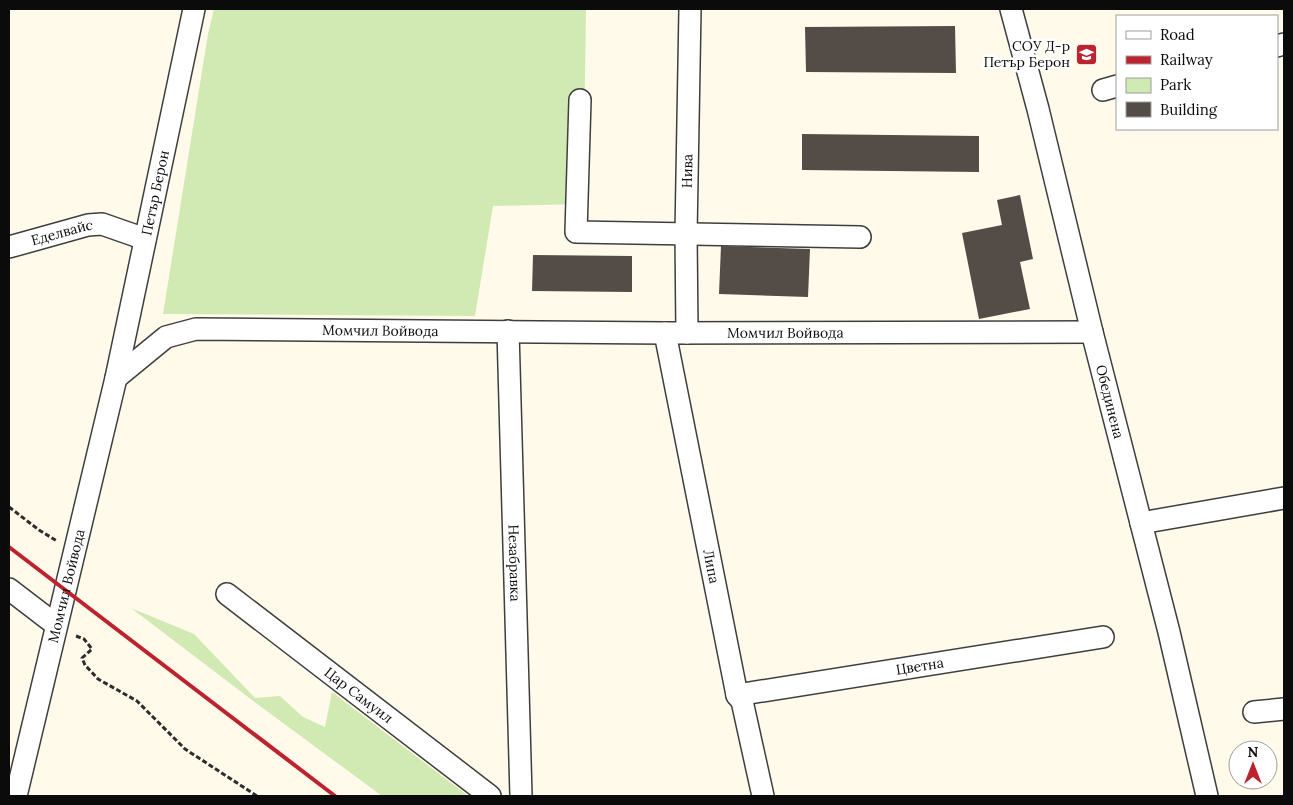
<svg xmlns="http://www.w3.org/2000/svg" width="1293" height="805" font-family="Lora,serif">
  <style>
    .green { fill: #d1e9b3 }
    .building { fill: #544c47 }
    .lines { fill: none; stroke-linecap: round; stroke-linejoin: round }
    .minor-casing { stroke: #3e3e3e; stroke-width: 24 }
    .path { stroke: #2d2d2d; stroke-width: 3; stroke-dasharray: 5 2.5; stroke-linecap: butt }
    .minor { stroke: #fff; stroke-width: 21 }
    .rail { stroke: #bd222f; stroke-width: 4 }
    .labels { text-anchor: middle; stroke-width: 5; stroke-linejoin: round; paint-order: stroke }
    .poi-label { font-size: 14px; fill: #0b0b0b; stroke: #fff; text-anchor: end }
    .street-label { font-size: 14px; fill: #0b0b0b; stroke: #fff }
  </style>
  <rect width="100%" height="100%" fill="#fffae9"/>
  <path class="green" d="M214 9H586L583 204 493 206 475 316 163 314 208 34Z
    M131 608 194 634 255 698 280 696 303 717 325 727 332 692 468 796H382L260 706Z"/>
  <path class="building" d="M955 26 956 73 806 72 805 27Z
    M802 134 979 136V172L802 170Z
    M1020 195 1033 259 1020 262 1030 309 979 319 962 233 1002 225 997 200Z
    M721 246 810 249 808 297 719 294Z
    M533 255 632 256V292L532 291Z"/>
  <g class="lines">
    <defs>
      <g id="minor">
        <path id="s1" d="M1011 9 1038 109 1092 332 1169 632 1207 796"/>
        <path d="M1277 46 1284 44"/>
        <path d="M1103 90 1117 86"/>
        <path d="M580 100 576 232 860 237"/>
        <path id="s2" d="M9 247 88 225 102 224 145 239"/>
        <path id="s3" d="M508 331 521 796"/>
        <path id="s4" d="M665 333 737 695 742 701 763 796"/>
        <path id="s5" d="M687 333 686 234 690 9"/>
        <path id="s6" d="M116 378 166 337 196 329 665 333 1092 332"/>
        <path d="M1141 523 1284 498"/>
        <path d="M9 589 56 625"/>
        <path id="s7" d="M227 594 490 796"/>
        <path id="s8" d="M737 695 1103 637"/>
        <path d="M1254 712 1284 709"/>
        <path id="s9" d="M16 796 116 378 194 9"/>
      </g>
    </defs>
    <use href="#minor" class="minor-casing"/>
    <path class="path" d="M9 507 39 530 57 541
      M76 636 84 639 92 649 82 658 85 665 98 679 137 701 185 749 257 796"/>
    <use href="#minor" class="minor"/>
    <path class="rail" d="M9 547 335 796"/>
  </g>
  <defs>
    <symbol id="school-square" viewBox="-11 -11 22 22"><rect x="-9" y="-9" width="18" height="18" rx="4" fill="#bd222f" stroke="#fff"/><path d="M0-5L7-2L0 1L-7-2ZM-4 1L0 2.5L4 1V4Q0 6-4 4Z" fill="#fff"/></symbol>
  </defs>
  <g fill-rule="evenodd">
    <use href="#school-square" x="1074" y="42" width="25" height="25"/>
  </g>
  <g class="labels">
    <g class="poi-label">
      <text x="1070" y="51">СОУ Д-р<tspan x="1070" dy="16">Петър Берон</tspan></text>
    </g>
    <g class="street-label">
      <text dy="5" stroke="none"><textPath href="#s5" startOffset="162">Нива</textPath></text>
      <text dy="5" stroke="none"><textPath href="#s9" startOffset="619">Петър Берон</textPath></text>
      <text dy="5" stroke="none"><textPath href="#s2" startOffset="55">Еделвайс</textPath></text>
      <text dy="5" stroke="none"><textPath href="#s6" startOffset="280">Момчил Войвода</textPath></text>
      <text dy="5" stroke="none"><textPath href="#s6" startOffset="685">Момчил Войвода</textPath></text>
      <text dy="5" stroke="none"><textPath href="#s1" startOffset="405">Обединена</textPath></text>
      <text dy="5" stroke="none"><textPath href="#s3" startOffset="232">Незабравка</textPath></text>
      <text dy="5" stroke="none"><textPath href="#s4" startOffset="238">Липа</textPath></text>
      <text dy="5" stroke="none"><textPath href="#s9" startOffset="216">Момчил Войвода</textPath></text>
      <text dy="5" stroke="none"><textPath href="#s8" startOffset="185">Цветна</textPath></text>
      <text dy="5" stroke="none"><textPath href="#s7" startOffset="166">Цар Самуил</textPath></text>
    </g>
  </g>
  <rect width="1293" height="805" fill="none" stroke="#0b0b0b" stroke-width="20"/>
  <rect x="1116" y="15" width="162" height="115" fill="#ffffff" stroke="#9d9d9d"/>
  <rect x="1126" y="31" width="25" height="8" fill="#ffffff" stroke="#9d9d9d"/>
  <text x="1160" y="40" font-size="15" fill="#0b0b0b">Road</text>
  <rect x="1126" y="56" width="25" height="8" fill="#bd222f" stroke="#9d9d9d"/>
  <text x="1160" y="65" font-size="15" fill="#0b0b0b">Railway</text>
  <rect x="1126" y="78" width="25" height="15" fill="#d1e9b3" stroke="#9d9d9d"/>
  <text x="1160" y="90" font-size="15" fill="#0b0b0b">Park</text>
  <rect x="1126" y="102" width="25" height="15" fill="#544c47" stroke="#9d9d9d"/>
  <text x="1160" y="115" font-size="15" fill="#0b0b0b">Building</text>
  <g transform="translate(1253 765)"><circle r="24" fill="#ffffff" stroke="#9d9d9d"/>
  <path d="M0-4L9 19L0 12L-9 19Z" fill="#bd222f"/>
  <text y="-8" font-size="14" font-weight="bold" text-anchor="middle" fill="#0b0b0b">N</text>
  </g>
</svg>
